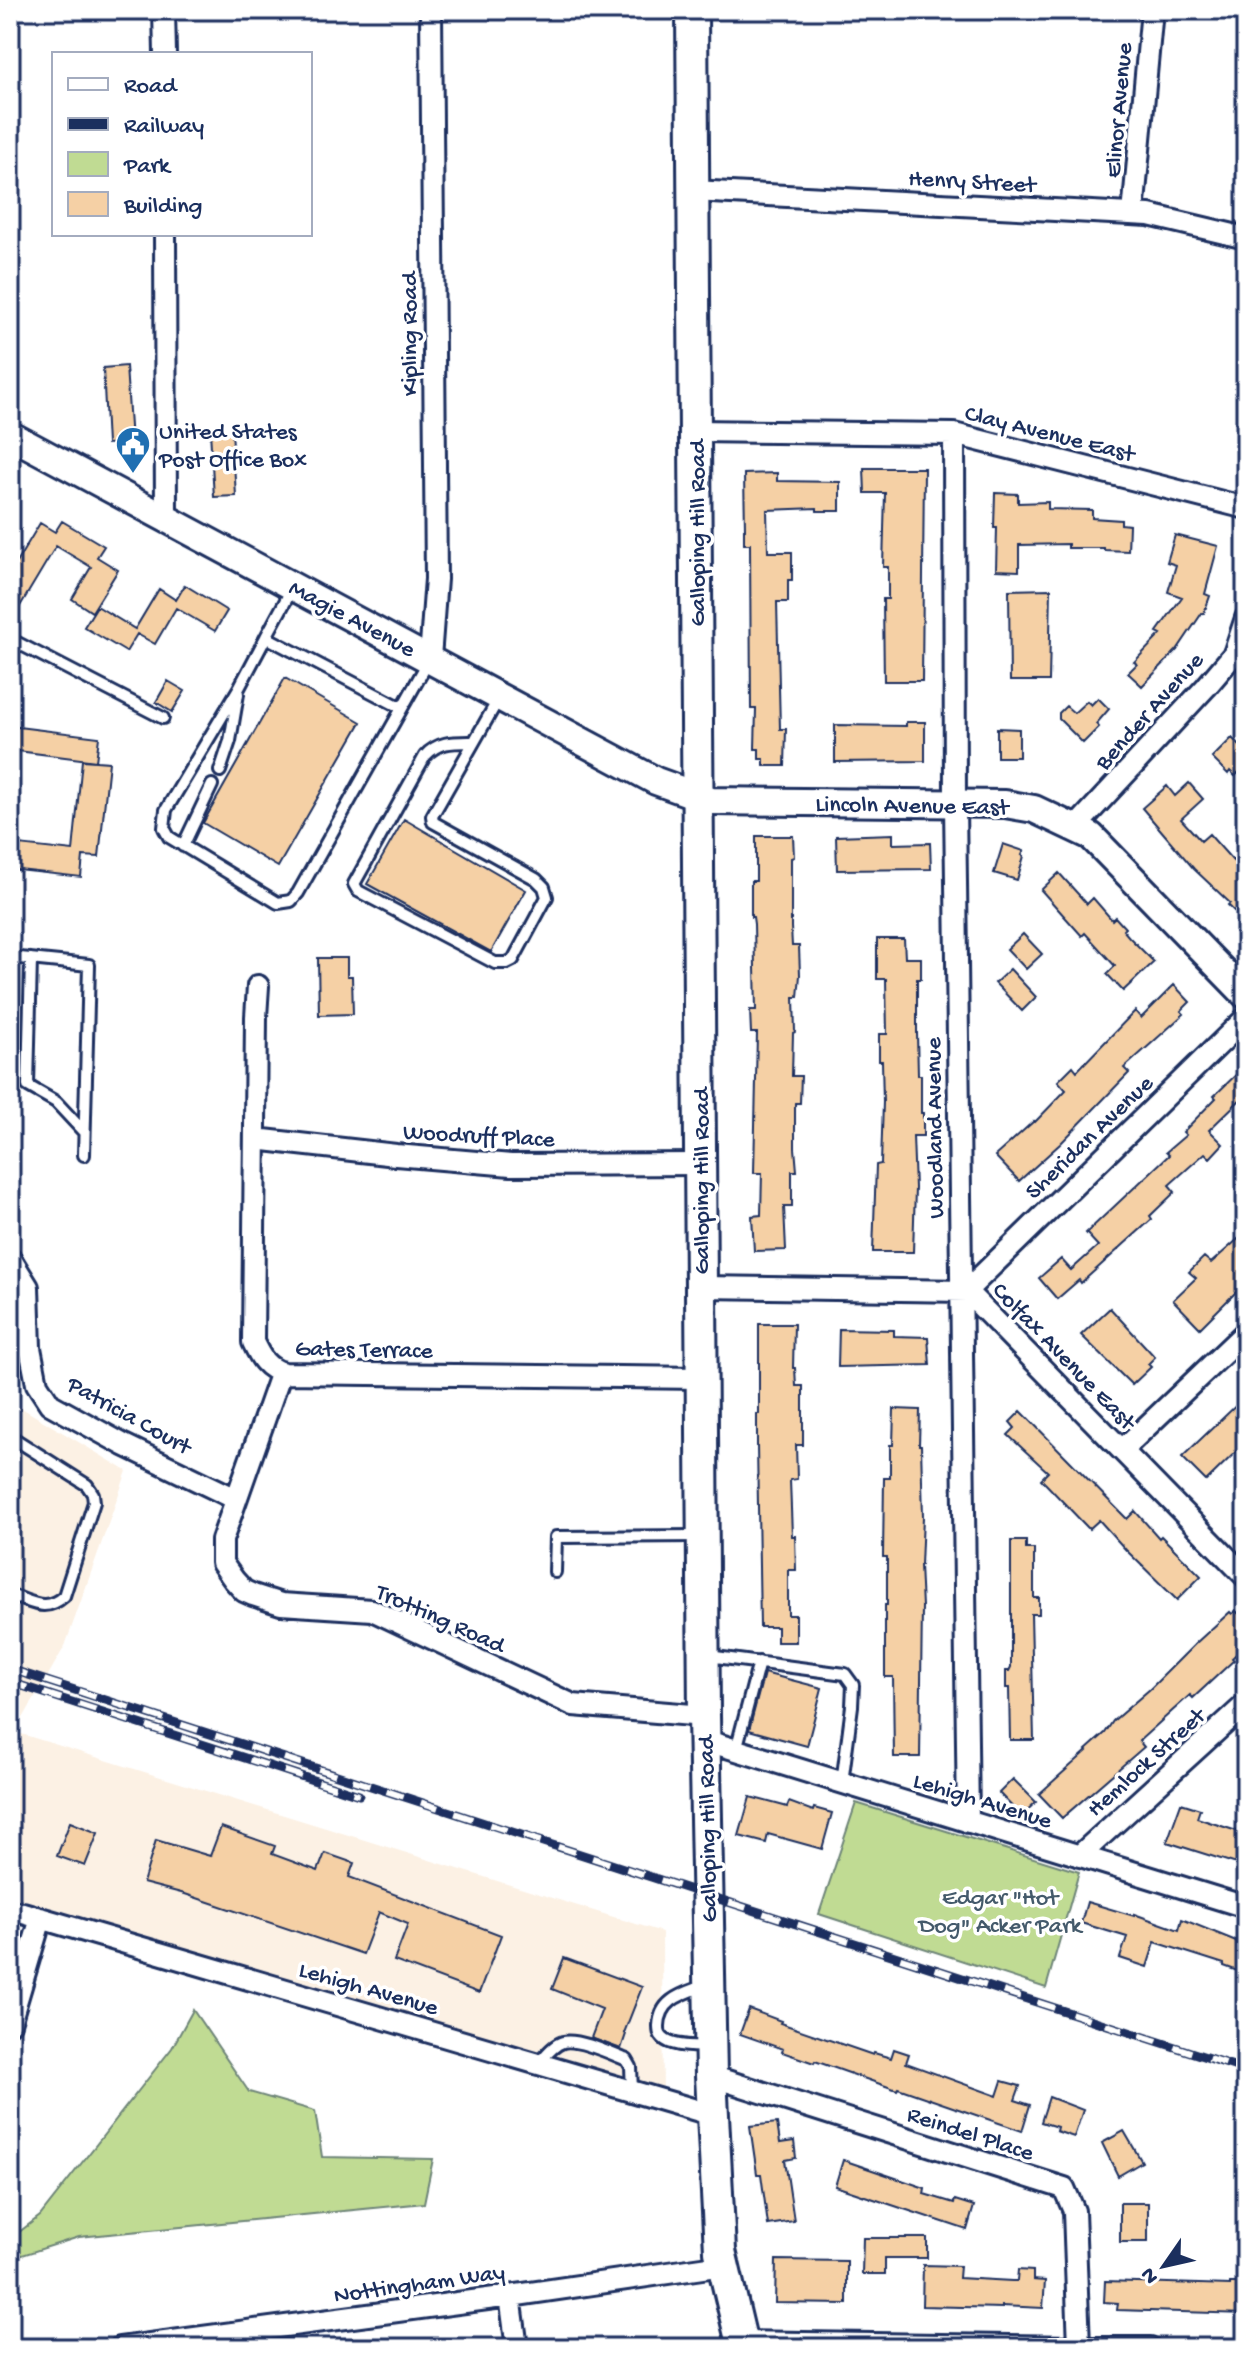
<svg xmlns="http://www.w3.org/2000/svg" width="1256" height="2358" font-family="'Gochi Hand',sans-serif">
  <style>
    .built { fill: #fcf1e4 }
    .green { fill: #c0db93; stroke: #6e8578; stroke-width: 2 }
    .building { fill: #f5d0a5; stroke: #1b2f5e; stroke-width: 2 }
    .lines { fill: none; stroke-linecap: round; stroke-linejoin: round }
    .service-casing { stroke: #1b2f5e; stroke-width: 16 }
    .minor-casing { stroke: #1b2f5e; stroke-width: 26 }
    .tertiary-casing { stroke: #1b2f5e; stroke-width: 32 }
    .secondary-casing { stroke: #1b2f5e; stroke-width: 36 }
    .service { stroke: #fff; stroke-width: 10 }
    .minor { stroke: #fff; stroke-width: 20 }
    .tertiary { stroke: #fff; stroke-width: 26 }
    .secondary { stroke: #fff; stroke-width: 30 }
    .rail-casing { stroke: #1b2f5e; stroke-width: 9 }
    .rail { stroke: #fff; stroke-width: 6; stroke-dasharray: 18; stroke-linecap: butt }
    .labels { text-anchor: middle; stroke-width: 7; stroke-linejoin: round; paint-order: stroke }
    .street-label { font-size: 24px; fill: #1b2f5e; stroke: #fff }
    .poi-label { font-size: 24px; fill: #1b2f5e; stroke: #fff; text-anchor: start }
    .park-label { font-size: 24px; fill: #445a6b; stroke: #fff }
  </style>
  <rect width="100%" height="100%" fill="#fff"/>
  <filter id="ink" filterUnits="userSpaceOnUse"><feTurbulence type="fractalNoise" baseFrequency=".0125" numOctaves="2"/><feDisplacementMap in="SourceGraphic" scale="16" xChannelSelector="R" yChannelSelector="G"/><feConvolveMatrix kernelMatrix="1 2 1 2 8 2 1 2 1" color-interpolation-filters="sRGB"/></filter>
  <g filter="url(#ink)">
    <path class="built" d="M10 1401 127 1471 65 1646 15 1732 662 1932 663 2110 45 1908H10Z"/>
    <path class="green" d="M856 1803 1079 1872 1046 1988 819 1914Z
      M193 2010 249 2092 315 2111 322 2157 433 2159 424 2203 79 2237 10 2259V2239L40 2216 172 2048Z"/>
    <path class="building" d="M126 366 131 442 107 444 103 368Z
      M232 430 236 496 214 497 210 431Z
      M864 468H924L922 681H884L883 599H888V567H883L885 493H865Z
      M777 473V481L840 482V511H817V508L767 510 768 552H792V580H788V602H777L780 729H786L785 766H764V759H759V749H755L756 709H751L750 544H744V529H745L744 474Z
      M995 493 1018 494V503L1048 502V509L1092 510V518L1121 520V524L1129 525 1128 551 1104 550V548H1068V544L1019 545V571L996 570 997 528H994Z
      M62 521 104 546 97 557 118 570 92 612 72 599 91 567 56 546 10 623V573L40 523 55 532Z
      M1175 535 1218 546 1205 594 1210 596 1204 613H1202L1177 650 1142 686 1128 673 1137 664 1134 662 1161 634 1157 632 1182 597 1168 592 1176 565 1167 562Z
      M185 585 227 611 215 631 176 608 155 644 137 634 126 652 84 627 97 606 135 629 159 589 176 600Z
      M1051 589 1049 681H1010L1009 590Z
      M285 678 361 722 278 867 203 823Z
      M168 681 185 691 172 712 156 702Z
      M1098 698 1109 709 1096 724 1099 727 1083 743 1059 719V713L1066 706 1074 713 1087 701 1091 705Z
      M906 722H925V761L835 762V725L906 726Z
      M10 726 99 737 96 761 10 750Z
      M997 728 1019 729V757H997Z
      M1232 738 1246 752V765L1235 776 1230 771 1228 774 1212 758Z
      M82 760 109 762 99 857 83 856 81 877 10 869V844L73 851Z
      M1189 783 1203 799 1181 819 1201 841 1209 834 1233 861 1238 856 1246 864V923L1228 905 1230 903 1194 869 1142 808 1167 786 1175 796Z
      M404 819 526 890 491 952 367 884Z
      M893 834V844L930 843 931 869 837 870 836 836Z
      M756 836H793L794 857 791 858V927L792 946H799L800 975 798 997H794L795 1032 793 1033 792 1076H801L800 1103H795V1148L797 1171H792V1207H784L786 1250 754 1251 752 1216 761 1215 762 1173H754L757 1033H751L750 1010H756L754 924 753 917H751V881H756Z
      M1003 844 1024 851 1022 855 1024 856 1017 880 994 873Z
      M1059 873 1087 904 1093 898 1112 920 1115 917 1125 928 1123 930 1129 937 1154 962 1123 991 1107 974 1115 966 1085 933 1082 936 1041 890Z
      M1023 934 1042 954 1026 969 1007 949Z
      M877 939H904L905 958H921V979H917V1034L918 1075H921V1113H923V1136H913L915 1188 913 1252H873L876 1165 881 1164 883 1102 882 1061H879V1034H887L886 979H877Z
      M318 958H347V976H352L353 1014 319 1015Z
      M1010 969 1036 997 1022 1011 995 983Z
      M1174 985 1190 1002 1181 1011 1184 1014 1124 1068 1129 1073 1060 1144 1019 1181 995 1156 1034 1121 1035 1122 1066 1090 1058 1081 1073 1066 1077 1071 1135 1011 1141 1018Z
      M1246 1065V1094L1209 1130 1223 1144 1210 1158 1205 1153 1169 1185 1175 1192 1150 1216 1152 1219 1081 1283 1079 1280 1057 1299 1039 1278 1061 1259 1071 1270 1098 1246 1086 1233 1169 1155 1166 1152 1186 1135 1183 1132 1216 1098 1214 1096Z
      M1246 1232V1282L1200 1328 1173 1300 1196 1278 1189 1272 1204 1257 1211 1263Z
      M1110 1308 1155 1357 1148 1364 1151 1367 1132 1385 1081 1335Z
      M759 1324H794L793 1368H795L796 1386H803V1445H796L797 1479 790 1480 792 1536H795L796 1570H788V1615H796V1642H777V1627H760L757 1445V1414H759Z
      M839 1329 894 1330V1336L928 1337 930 1365 838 1367Z
      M1246 1396V1442L1206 1481 1182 1457Z
      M894 1409 920 1410 919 1445H921L923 1517 921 1565H920L922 1607 920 1757H894L893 1677H885V1605H887V1557H883L884 1478H890V1445H893Z
      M1021 1411 1127 1519 1135 1511 1159 1538 1161 1536 1201 1576 1177 1600 1126 1550 1099 1520 1089 1529 1041 1479 1048 1472 1008 1435 1015 1428 1010 1422Z
      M1011 1541H1026V1549H1034V1598H1039V1614H1031L1034 1740H1010L1009 1688H1006V1671H1009L1011 1667Z
      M1236 1611 1246 1621V1645L1232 1658 1234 1660 1193 1698 1190 1695 1139 1741 1144 1747 1062 1818 1039 1794 1087 1751 1086 1750 1105 1733 1113 1721 1150 1689 1196 1643 1230 1612 1232 1614Z
      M764 1673 822 1688 807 1746 749 1730Z
      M1013 1779 1036 1802 1021 1816 999 1793Z
      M750 1797 784 1806 787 1807 789 1802 813 1811 814 1808 832 1813 822 1849 768 1834 766 1843 739 1836Z
      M1181 1803 1200 1809 1197 1818 1246 1834V1867L1167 1842Z
      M70 1822 98 1833 85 1866 57 1856Z
      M221 1827 275 1846 272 1854 318 1871 325 1853 354 1863 349 1877 501 1935 479 1993 394 1961 408 1924 379 1912 363 1954 185 1894 143 1883 156 1840 210 1856Z
      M1087 1902 1134 1916V1914L1179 1930 1182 1919 1246 1945V1974L1224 1966V1964L1155 1942 1147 1967 1120 1958 1127 1937 1081 1923Z
      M564 1958 642 1987 624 2033 626 2034 621 2049 591 2038 602 2009 552 1989Z
      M749 2009 781 2021 780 2023 873 2055 874 2053 891 2058 894 2049 909 2054 906 2063 997 2096 1002 2081 1020 2086 1015 2100 1030 2105 1022 2131 898 2088 897 2090 815 2061 814 2063 782 2052 783 2049 740 2034Z
      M1049 2097 1083 2110 1074 2137 1056 2131 1057 2127 1041 2122Z
      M777 2123 780 2143 794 2141 796 2158 785 2160 794 2221 768 2225 761 2174H757L750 2126Z
      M1124 2131 1142 2162 1118 2176 1102 2143Z
      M843 2160 925 2188 924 2194 954 2203 955 2200 974 2206 967 2230 835 2186Z
      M1120 2203H1148V2242H1120Z
      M863 2238H927V2258H885V2274H862Z
      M776 2260 847 2261V2304L775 2303Z
      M923 2265 960 2266 959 2278 1012 2281H1017L1018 2270 1033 2271V2280L1045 2281 1043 2308 1002 2306V2308L922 2306Z
      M1105 2281 1230 2285V2283H1246V2314L1117 2310 1118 2303 1104 2302Z"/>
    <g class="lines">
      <defs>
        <path id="service" d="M266 637 293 587
          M10 639 163 718
          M402 708 266 637 239 688 166 810 164 828 169 837 278 903 291 901 298 893 428 662
          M473 742C454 742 438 741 425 756L354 884 358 891 495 963H507L513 960 547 897 544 887 536 879 433 822 432 816 499 698
          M220 771 230 741 238 694
          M183 846 212 785
          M10 957 89 965 84 1155
          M31 959 28 1086 56 1102 84 1132
          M10 1436 87 1485 93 1494 94 1502 64 1596C45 1613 33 1602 10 1595
          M555 1572 556 1537 701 1536
          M708 1656 845 1674 853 1685 852 1706 842 1783
          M736 1750 759 1662
          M704 1986C683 1994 660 1999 659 2026 659 2031 659 2034 663 2038 672 2047 694 2046 707 2047
          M538 2064C545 2056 553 2045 563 2042 578 2038 612 2054 627 2060L631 2067 632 2091"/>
        <path id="minor" d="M164 10 165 54
          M693 191 1149 215 1246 238
          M1133 214 1152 10
          M165 234 166 517
          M695 431 954 434 1246 508
          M954 434 955 804 968 1822
          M430 658 436 579 431 10
          M1075 828 1206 687 1234 654 1246 618
          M258 986 256 1017 253 1342C260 1357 266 1368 283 1373L702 1378
          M255 1139 396 1155 511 1165 700 1164
          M10 1258 28 1287 30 1348 37 1384 50 1404 124 1445 236 1499
          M701 1287 966 1291 1246 1577
          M966 1291 1246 1018
          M281 1372 222 1540V1563L234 1580 244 1591 253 1595 281 1604 372 1610 573 1705 704 1716
          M1122 1450 1246 1332
          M704 1740 1246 1907
          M1079 1856 1246 1704
          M10 1911 23 1913 713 2115
          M10 2023 41 1918
          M711 2076 1064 2188 1074 2211 1079 2346
          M510 2296 517 2348
          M742 2342 1150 2348
          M120 2348 510 2296 723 2265"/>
        <path id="tertiary" d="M10 435 656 781 711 801 1005 804 1034 809 1091 836 1246 995"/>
        <path id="secondary" d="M692 10 704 1716 711 2076 720 2251 743 2348"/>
      </defs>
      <use href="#service" class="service-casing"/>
      <use href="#minor" class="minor-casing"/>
      <use href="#tertiary" class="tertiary-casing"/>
      <use href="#secondary" class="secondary-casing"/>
      <use href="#service" class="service"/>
      <use href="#minor" class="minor"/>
      <use href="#tertiary" class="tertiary"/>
      <use href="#secondary" class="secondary"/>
      <defs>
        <path id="rail" d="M10 1669 1246 2070
          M10 1682 359 1795"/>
      </defs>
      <use href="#rail" class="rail-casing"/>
      <use href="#rail" class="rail"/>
    </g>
  </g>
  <defs>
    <symbol id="civic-pin" viewBox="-11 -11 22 30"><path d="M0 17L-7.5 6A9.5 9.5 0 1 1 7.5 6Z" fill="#1f6fb2" stroke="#fff"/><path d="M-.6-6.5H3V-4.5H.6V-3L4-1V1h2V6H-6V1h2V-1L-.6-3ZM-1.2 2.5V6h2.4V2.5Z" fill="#fff"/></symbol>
  </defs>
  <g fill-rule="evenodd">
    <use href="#civic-pin" x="113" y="424" width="40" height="54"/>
  </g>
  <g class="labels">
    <g class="street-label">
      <text transform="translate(1117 110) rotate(-85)" y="8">Elinor Avenue</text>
      <text transform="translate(972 180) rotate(3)" y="8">Henry Street</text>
      <text transform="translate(408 334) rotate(-90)" y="8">Kipling Road</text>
      <text transform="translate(1050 432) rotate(14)" y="8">Clay Avenue East</text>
      <text transform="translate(696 533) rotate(-90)" y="8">Galloping Hill Road</text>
      <text transform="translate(353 617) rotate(28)" y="8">Magie Avenue</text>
      <text transform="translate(1148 710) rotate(-48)" y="8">Bender Avenue</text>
      <text transform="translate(912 804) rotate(1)" y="8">Lincoln Avenue East</text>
      <text transform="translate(933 1128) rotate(-91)" y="8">Woodland Avenue</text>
      <text transform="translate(479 1134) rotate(3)" y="8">Woodruff Place</text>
      <text transform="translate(1088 1136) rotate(-44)" y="8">Sheridan Avenue</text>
      <text transform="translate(700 1181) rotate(-90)" y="8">Galloping Hill Road</text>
      <text transform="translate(364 1348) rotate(1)" y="8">Gates Terrace</text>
      <text transform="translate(1065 1355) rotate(46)" y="8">Colfax Avenue East</text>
      <text transform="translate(130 1414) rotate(29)" y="8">Patricia Court</text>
      <text transform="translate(441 1617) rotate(24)" y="8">Trotting Road</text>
      <text transform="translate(1145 1761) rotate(-42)" y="8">Hemlock Street</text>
      <text transform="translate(983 1799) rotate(17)" y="8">Lehigh Avenue</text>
      <text transform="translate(706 1829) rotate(-91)" y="8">Galloping Hill Road</text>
      <text transform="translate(369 1987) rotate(16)" y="8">Lehigh Avenue</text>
      <text transform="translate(971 2132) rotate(18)" y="8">Reindel Place</text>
      <text transform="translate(419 2282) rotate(-8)" y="8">Nottingham Way</text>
    </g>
    <g class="poi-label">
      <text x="159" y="438">United States<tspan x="159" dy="28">Post Office Box</tspan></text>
    </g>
    <g class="park-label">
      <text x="1000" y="1904">Edgar "Hot<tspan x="1000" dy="28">Dog" Acker Park</tspan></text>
    </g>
  </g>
  <rect width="1256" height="2358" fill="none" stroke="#fff" stroke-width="40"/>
  <rect x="20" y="20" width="1216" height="2318" fill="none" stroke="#1b2f5e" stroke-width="3" filter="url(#ink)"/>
  <rect x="52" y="52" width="260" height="184" fill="#ffffff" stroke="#a4acbf" stroke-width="2"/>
  <rect x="68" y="78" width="40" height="12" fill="#ffffff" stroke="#a4acbf" stroke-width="2"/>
  <text x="124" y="92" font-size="24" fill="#1b2f5e">Road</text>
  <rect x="68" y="118" width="40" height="12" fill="#1b2f5e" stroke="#a4acbf" stroke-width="2"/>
  <text x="124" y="132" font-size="24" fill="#1b2f5e">Railway</text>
  <rect x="68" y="152" width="40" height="24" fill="#c0db93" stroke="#a4acbf" stroke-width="2"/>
  <text x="124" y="172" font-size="24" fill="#1b2f5e">Park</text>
  <rect x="68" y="192" width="40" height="24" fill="#f5d0a5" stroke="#a4acbf" stroke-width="2"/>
  <text x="124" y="212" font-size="24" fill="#1b2f5e">Building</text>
  <g transform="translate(1164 2266) rotate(236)" stroke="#ffffff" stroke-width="6" paint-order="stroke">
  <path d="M0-6L14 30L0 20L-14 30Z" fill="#1b2f5e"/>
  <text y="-12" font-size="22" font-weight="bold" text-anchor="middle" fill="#1b2f5e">N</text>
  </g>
</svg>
